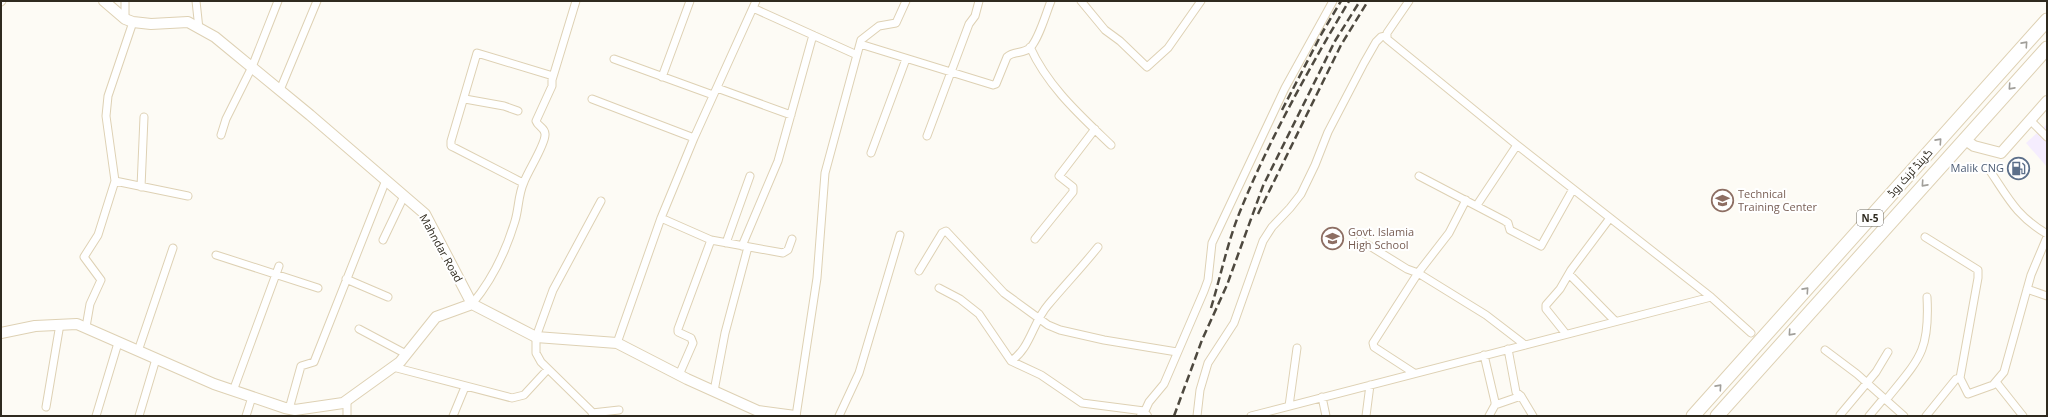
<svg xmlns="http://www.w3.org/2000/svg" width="2048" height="417" font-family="'Open Sans',Cairo,sans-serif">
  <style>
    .commercial { fill: #f5edfe }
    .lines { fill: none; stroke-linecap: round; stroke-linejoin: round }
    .street-casing { stroke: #ded1b4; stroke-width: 9 }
    .secondary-casing { stroke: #ded1b4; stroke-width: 12 }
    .highway-casing { stroke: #ded1b4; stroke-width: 15 }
    .street { stroke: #fff; stroke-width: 7 }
    .secondary { stroke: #fff; stroke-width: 10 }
    .highway { stroke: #fff; stroke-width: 13 }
    .rail { stroke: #4e493f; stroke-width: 2.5; stroke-dasharray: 8 4; stroke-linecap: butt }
    .oneway { stroke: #a19f9a }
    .labels { text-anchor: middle; stroke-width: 4; stroke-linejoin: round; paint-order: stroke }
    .shield { fill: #fff; stroke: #6d6a62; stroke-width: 1 }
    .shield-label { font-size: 10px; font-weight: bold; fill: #2f2a1f }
    .service-label { font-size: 11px; fill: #4e5e75; stroke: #fff; text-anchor: end }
    .street-label { font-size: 11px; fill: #2f2a1f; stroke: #fff }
    .education-label { font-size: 11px; fill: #785e54; stroke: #fff; text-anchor: start }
  </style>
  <rect width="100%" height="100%" fill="#fdfbf5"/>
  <path class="commercial" d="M2047 124V167L2026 143Z"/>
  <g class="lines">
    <defs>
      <path id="street" d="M125 1V19
        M196 1 199 29
        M1081 1 1105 30 1120 41 1147 67 1168 48 1201 1
        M1409 1 1387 33V39L1517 145 1711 297 1751 333
        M1 2 2 1
        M753 8 857 55
        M860 44 993 85 996 84 1007 57C1013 51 1023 54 1030 48 1039 39 1046 13 1051 1
        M1030 47C1048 87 1081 116 1111 145
        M614 59 713 95
        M662 77 690 1
        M717 88 791 115
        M280 90 317 1
        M465 99 504 106 518 111
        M592 99 694 138
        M2031 121 2047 137
        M221 135 226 119 252 67 278 1
        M927 136 969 24 975 16 979 1
        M871 153 906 59
        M1988 168C2008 197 2015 215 2047 234
        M1419 176 1505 221 1508 223 1510 230 1541 246 1573 189
        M115 181 188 196
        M523 183 455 148 451 146V141L477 53 553 76
        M141 187 144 117
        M1477 205 1517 145
        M661 218 711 240 783 253 788 250 792 239
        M1925 237 1978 270V278L1960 378 1968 394 1993 385 2004 372 2031 275 2047 237
        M1035 239 1073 192V187L1059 176 1095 129
        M383 240 404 196
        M1360 240 1407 269 1418 273 1486 315 1525 345
        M726 243 750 176
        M742 246 778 161 813 35
        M216 255 318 288
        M919 271 942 233 946 231 1004 293 1048 325 1060 330 1104 340 1177 352
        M1569 274 1615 321
        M346 279 388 297
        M939 288 960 299 979 314 1011 361 1041 375 1082 403 1144 411
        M2027 289 2047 296
        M472 304C492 280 506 251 515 221 519 208 518 195 524 182 528 171 545 145 545 135 546 128 538 127 536 121L552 86V80L576 1
        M86 327 90 304 101 280 84 257 98 235 115 181 106 116 108 96 133 22
        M359 329 406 354
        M1566 334 1546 309V305L1560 289 1571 270 1610 218
        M617 343 661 218 694 138 756 1
        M1508 349 1516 392 1521 396 1533 416
        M1825 350 1857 374 1904 416
        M138 351 173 248
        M1484 355 1495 402V405L1489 416
        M1011 361C1030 349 1033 322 1048 305 1064 286 1082 267 1098 247
        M393 367 512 398 524 395 548 369
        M1414 373 1374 347 1373 343 1418 273 1449 233 1466 200
        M679 375 693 343 691 338 678 332V329L711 240
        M1996 382 2023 416
        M233 391 279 266
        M714 391 725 333 748 247
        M1322 397 1326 416
        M1886 400C1919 359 1930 352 1927 297
        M1495 405 1521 396
        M1289 406 1297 348
        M46 407 60 324
        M289 409 301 366 314 362 386 180
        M592 413 619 410
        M1143 415 1149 402 1164 384 1204 291 1208 280 1212 243 1285 88 1333 1
        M1840 415 1876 372 1888 352
        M96 416 118 343
        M139 416 156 359
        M246 416 252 397
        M347 416V400
        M453 416 465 387
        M594 416 591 411 541 362 536 353V337L553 290 601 201
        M796 416 817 278 825 173 861 40 879 26 896 23 906 1
        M839 416 859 373 900 235
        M1197 416 1200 390 1208 363 1234 323 1263 241 1272 227 1290 208 1301 194 1315 165 1328 132 1364 63 1376 42 1381 37 1386 36
        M1251 416 1711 297
        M1366 416 1370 385
        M1869 416 1884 398
        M1926 416 1956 379 1960 378"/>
      <path id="secondary" d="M104 1 125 19 133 22 151 24 188 22 215 37 310 115 425 214 472 304 536 337 617 343 687 379 758 411 795 416
        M1964 139 1974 146 2001 153 2047 101
        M1 333 35 326 77 324 214 384 285 408 295 410 343 403 400 362 436 317 472 304
        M1142 416H1146"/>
      <path id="highway" d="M1693 416 2047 20
        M1717 416 2047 48"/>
    </defs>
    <use href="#street" class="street-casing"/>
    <use href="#secondary" class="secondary-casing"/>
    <use href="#highway" class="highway-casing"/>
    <use href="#street" class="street"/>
    <use href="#secondary" class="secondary"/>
    <use href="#highway" class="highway"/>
    <path class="rail" d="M1282 110 1322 33 1341 1
      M1258 214 1341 45 1368 1
      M1211 308C1221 275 1228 240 1241 209 1270 138 1310 67 1349 1
      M1174 416 1202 340 1227 285 1263 186 1335 41 1360 1"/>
  </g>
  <defs><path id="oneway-chevron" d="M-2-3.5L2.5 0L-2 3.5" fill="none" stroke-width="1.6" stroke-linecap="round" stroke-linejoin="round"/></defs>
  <g class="oneway">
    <use href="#oneway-chevron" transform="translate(2025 44) rotate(-48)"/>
    <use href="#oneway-chevron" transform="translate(2011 87) rotate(132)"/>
    <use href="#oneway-chevron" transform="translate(1939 141) rotate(-48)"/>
    <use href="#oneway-chevron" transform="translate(1924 184) rotate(132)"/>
    <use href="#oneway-chevron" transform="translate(1806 290) rotate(-48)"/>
    <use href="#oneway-chevron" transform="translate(1791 333) rotate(132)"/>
    <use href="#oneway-chevron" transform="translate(1719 387) rotate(-48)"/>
  </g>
  <defs>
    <symbol id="fuel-ring" viewBox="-11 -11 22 22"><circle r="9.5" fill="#fff" stroke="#5c6f8a" stroke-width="1.5"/><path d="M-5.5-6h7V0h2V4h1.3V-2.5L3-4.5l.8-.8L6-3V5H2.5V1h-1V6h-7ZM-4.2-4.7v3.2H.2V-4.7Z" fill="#5c6f8a"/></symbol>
    <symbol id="university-ring" viewBox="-11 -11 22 22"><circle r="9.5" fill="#fff" stroke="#8d6e63" stroke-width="1.5"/><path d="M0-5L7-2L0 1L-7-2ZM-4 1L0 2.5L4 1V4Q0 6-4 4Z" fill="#8d6e63"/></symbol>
    <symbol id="school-ring" viewBox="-11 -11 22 22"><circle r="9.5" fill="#fff" stroke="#8d6e63" stroke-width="1.5"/><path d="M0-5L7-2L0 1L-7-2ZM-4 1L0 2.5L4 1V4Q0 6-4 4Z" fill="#8d6e63"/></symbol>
  </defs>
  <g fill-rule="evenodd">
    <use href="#fuel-ring" x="2006" y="156" width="25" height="25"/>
    <use href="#university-ring" x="1710" y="188" width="25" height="25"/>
    <use href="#school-ring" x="1320" y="226" width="25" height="25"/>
  </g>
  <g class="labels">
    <rect class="shield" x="1857" y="210" width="26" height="16" rx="3"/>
    <g class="shield-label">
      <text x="1870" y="222">N-5</text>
    </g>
    <g class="service-label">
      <text x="2004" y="172">Malik CNG</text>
    </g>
    <g class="street-label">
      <text transform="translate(1910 173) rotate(-48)" y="4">گرینڈ ٹرنک روڈ</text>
      <text transform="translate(441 248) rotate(61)" y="4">Mahndar Road</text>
    </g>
    <g class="education-label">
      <text x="1738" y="198">Technical<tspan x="1738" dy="13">Training Center</tspan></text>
      <text x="1348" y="236">Govt. Islamia<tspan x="1348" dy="13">High School</tspan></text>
    </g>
  </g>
  <rect width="2048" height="417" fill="none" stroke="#2f2a1f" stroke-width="4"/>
</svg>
